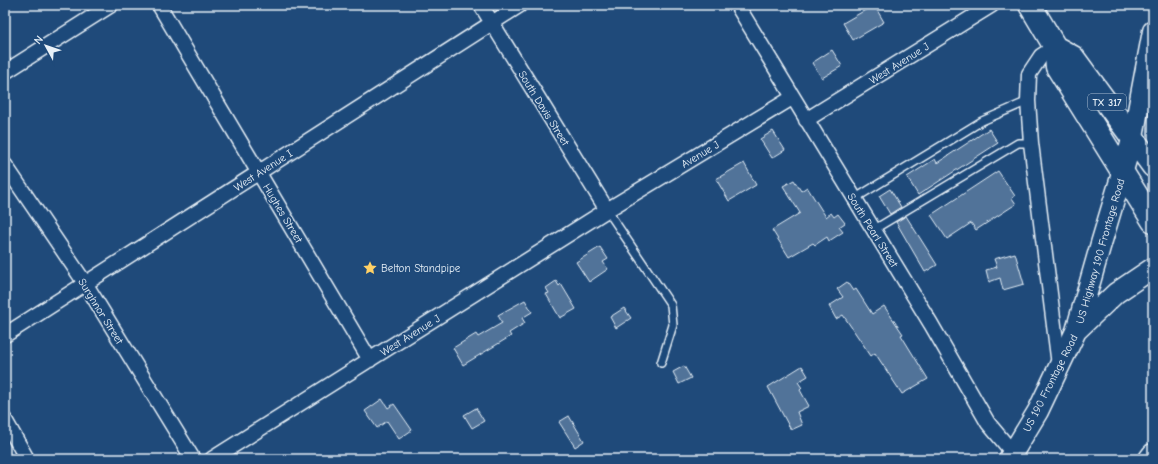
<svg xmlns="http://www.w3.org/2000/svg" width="1158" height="464" font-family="'Comic Neue',sans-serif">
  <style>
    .building { fill: #517399; stroke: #e8f1f8 }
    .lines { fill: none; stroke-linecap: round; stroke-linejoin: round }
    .lane-casing { stroke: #e8f1f8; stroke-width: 10 }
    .street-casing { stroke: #e8f1f8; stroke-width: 17 }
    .secondary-casing { stroke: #e8f1f8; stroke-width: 23 }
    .primary-casing { stroke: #e8f1f8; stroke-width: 25 }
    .highway-casing { stroke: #e8f1f8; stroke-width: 25 }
    .lane { stroke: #1f4a7a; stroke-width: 7 }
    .street { stroke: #1f4a7a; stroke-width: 14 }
    .secondary { stroke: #1f4a7a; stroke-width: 20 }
    .primary { stroke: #1f4a7a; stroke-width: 22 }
    .highway { stroke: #1f4a7a; stroke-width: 22 }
    .labels { text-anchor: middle; stroke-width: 3.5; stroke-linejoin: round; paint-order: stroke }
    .shield { fill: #1f4a7a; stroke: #acbfd2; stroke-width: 1 }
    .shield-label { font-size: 10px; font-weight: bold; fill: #e8f1f8 }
    .street-label { font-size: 11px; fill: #e8f1f8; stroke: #1f4a7a }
    .poi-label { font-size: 11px; fill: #e8f1f8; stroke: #1f4a7a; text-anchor: start }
  </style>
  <rect width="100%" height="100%" fill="#1f4a7a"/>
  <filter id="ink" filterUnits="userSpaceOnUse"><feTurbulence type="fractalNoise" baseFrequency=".025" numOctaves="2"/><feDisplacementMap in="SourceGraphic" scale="8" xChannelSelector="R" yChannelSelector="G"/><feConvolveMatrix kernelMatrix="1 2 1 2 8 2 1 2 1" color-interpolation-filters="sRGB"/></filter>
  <g filter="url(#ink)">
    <path class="building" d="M874 5 884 22 853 40 843 23Z
      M832 50 842 66 822 78 812 63Z
      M989 129 998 143 918 195 907 177 935 159 937 163Z
      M773 131 785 150 772 158 760 139Z
      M744 163 756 185 729 201 716 179Z
      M998 171 1015 196 1012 198 1016 204 976 230 971 223 947 239 931 215Z
      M794 180 801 191 807 187 826 217 831 213 834 217 838 214 845 223 839 227 843 232 829 241 827 237 815 245 813 243 789 257 772 230 800 213 783 186Z
      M890 189 901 207 890 214 879 196Z
      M906 216 937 265 925 272 896 222Z
      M600 247 608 259 603 262 608 269 589 282 576 262Z
      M1015 253 1024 284 1003 290 1000 278 989 282 986 270 997 267 994 259Z
      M556 281 559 286 561 284 576 309 560 318 546 294 549 293 546 288Z
      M847 282 853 291 856 289 872 314 884 306 903 334 901 335 928 379 902 394 875 353 871 356 843 315 836 319 829 306 843 297 837 289Z
      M525 300 532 312 522 318 525 323 509 333 511 336 463 365 453 348 476 334 478 337 502 323 498 315Z
      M624 308 631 318 616 328 610 317Z
      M684 366 691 378 679 384 673 372Z
      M802 366 808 376 798 382 802 388 800 390 809 406 797 412 802 425 791 430 768 387Z
      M382 399 388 408 394 404 412 430 399 439 387 421 377 428 365 411Z
      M476 408 484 421 472 428 464 415Z
      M569 416 584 441 575 447 559 422Z"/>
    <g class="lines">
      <defs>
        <path id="lane" d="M854 199 982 121 1028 101
          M607 210 671 305 673 325 661 363
          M873 230 1018 143H1031"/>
        <path id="street" d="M159 5 370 360
          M481 5 607 210
          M737 5 931 324 988 423 1013 453
          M1055 47 1041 56 1029 74 1028 101 1031 143 1059 365
          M5 72 111 5
          M806 120 992 5
          M5 165 85 283 193 459
          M5 335 520 5
          M5 420 27 459
          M212 459 607 210 792 98"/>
        <path id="secondary" d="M1076 331 1100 247 1133 137 1153 31
          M1009 459 1038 411 1076 331 1116 293 1153 268"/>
        <path id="primary" d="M1030 5 1055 47 1057 67 1153 221
          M1055 47 1073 57 1153 166"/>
        <path id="highway" d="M1150 459 1153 455"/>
      </defs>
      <use href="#lane" class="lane-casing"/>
      <use href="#street" class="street-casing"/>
      <use href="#secondary" class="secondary-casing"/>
      <use href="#primary" class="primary-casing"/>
      <use href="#highway" class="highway-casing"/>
      <use href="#lane" class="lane"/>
      <use href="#street" class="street"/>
      <use href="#secondary" class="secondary"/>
      <use href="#primary" class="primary"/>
      <use href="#highway" class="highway"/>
    </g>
  </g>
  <defs>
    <symbol id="sight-bare" viewBox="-9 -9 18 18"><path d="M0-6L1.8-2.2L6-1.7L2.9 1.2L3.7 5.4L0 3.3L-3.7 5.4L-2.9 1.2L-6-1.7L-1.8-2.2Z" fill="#ffd166" stroke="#1f4a7a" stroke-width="2.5" paint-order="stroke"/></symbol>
  </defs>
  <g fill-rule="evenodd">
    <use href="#sight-bare" x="360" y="258" width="20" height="20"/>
  </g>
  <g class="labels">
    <rect class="shield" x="1088" y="94" width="38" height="16" rx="3"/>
    <g class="shield-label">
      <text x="1107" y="106">TX 317</text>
    </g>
    <g class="street-label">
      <text transform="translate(899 63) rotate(-32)" y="4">West Avenue J</text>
      <text transform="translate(544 108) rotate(58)" y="4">South Davis Street</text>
      <text transform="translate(700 154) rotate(-31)" y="4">Avenue J</text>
      <text transform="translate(263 170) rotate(-33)" y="4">West Avenue I</text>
      <text transform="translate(283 213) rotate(59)" y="4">Hughes Street</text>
      <text transform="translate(873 230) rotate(58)" y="4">South Pearl Street</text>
      <text transform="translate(1100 251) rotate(-74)" y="4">US Highway 190 Frontage Road</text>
      <text transform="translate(101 311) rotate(58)" y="4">Surghnor Street</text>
      <text transform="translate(410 335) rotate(-32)" y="4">West Avenue J</text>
      <text transform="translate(1050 383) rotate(-63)" y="4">US 190 Frontage Road</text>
    </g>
    <g class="poi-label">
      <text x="381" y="272">Belton Standpipe</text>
    </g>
  </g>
  <rect width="1158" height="464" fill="none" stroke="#1f4a7a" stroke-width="20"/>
  <rect x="10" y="10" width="1138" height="444" fill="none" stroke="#e8f1f8" stroke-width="1.5" filter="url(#ink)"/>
  <g transform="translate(46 46) rotate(310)" stroke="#1f4a7a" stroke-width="3" paint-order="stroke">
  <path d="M0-3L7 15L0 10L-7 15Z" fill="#e8f1f8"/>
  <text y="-6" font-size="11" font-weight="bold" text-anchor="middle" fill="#e8f1f8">N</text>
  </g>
</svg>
